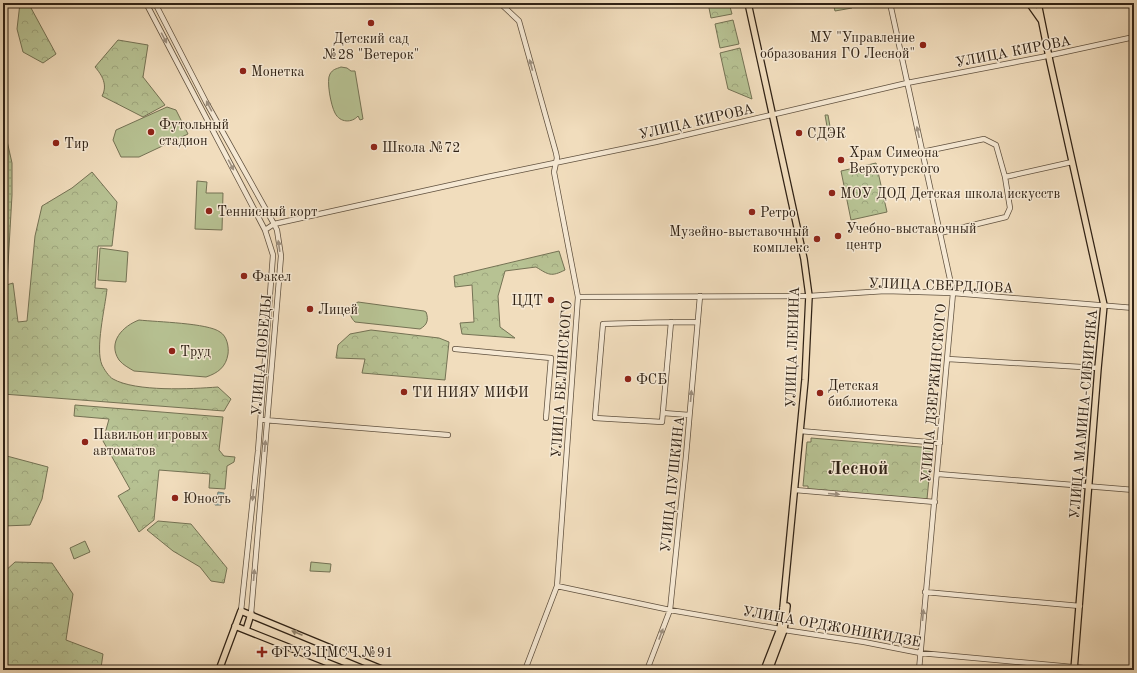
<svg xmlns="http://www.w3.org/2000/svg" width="1137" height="673" font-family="'Old Standard TT',serif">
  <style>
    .grass { fill: url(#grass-tufts); stroke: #747254 }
    .forest { fill: url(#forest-crowns); stroke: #747254 }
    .garden { fill: url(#garden-dots); stroke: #747254 }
    .pitch { fill: #b7c293; stroke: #747254 }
    .water { fill: url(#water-ripples); stroke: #707e76 }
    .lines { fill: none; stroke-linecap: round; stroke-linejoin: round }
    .minor-casing { stroke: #60513f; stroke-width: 6 }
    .major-casing { stroke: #302215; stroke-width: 8 }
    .minor { stroke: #f6e9d4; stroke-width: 4.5 }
    .major { stroke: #f1ddbd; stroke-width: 5.5 }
    .oneway { fill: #9d8f7e }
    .oneway2 { fill: #908069 }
    .poi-dot { fill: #8f2418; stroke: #f6e9d4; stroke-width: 1.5 }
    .labels { text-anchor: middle; stroke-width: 3; stroke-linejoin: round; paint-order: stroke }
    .poi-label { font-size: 14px; fill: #302215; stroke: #f6e9d4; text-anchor: start }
    .street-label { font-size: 14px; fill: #302215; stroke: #f6e9d4 }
    .district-label { font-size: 18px; font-weight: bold; fill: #302215; stroke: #f6e9d4 }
  </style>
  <defs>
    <pattern id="grass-tufts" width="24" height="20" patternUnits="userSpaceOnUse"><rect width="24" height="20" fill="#b7c293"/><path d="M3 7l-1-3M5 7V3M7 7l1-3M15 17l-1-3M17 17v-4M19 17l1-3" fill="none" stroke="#9ea67e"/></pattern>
    <pattern id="forest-crowns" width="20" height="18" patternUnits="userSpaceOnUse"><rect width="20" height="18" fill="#b7c293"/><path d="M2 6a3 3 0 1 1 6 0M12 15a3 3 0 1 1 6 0" fill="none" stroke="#9ea67e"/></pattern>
    <pattern id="garden-dots" width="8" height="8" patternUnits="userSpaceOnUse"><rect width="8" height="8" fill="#b7c293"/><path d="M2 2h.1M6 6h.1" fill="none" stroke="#9ea67e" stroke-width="1.8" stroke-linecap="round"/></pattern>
    <pattern id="water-ripples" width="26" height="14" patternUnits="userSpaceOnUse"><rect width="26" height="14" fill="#9bbbb6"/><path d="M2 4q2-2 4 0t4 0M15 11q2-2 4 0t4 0" fill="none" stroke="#86a09c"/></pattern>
  </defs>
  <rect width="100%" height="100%" fill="#f1ddbd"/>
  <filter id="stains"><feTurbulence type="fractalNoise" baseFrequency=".005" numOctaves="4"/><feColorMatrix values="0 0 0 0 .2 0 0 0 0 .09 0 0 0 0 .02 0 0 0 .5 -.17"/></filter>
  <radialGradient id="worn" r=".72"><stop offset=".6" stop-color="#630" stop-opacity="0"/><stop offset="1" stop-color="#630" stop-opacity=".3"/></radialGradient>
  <path class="grass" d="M825 115H828L832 138H829Z"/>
  <path class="forest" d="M20 3H39L31 8 56 54 43 63 23 52 17 29Z
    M708 3H729L732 14 711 18Z
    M833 3H851L852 8 835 11Z
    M733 20 739 44 720 48 715 24Z
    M118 40 148 45 143 77 165 105 143 117 102 96C108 85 102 75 95 67Z
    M740 48 752 99 728 89 720 53Z
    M876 163 887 212 851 220 841 171Z
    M92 172 117 202 112 246H98L95 288 107 289C105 308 95 349 102 365 104 369 109 377 113 379 136 392 191 389 218 387L231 399 224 411 3 394V286L13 283 18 322 27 321 35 236 42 206 72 188Z
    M559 251 565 270C551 277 549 275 536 267L505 271 498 296 500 327 515 338 462 334 460 323 474 322 472 285 455 287 454 276Z
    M371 330 439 338 449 342 445 380 362 373 365 359 336 358 338 345 350 334Z
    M75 405 223 417 219 450 224 456 235 457 234 462 227 466 225 489 209 488 210 474 159 470 154 520 139 532 118 496 130 489 103 441 109 419 74 416Z
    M811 438 932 448 927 499 808 490V486H803L807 442H811Z
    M3 455 48 467 42 499 30 525 3 526Z
    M158 521 191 524 227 568 224 583 211 581 200 567 173 551 147 530Z
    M15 562 52 563 73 594 66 640 103 654 101 668 95 670H32L30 669 29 670H3V573Z"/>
  <path class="garden" d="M3 123 12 163V195L7 283H3Z"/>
  <path class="pitch" d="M341 67 347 68 351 71H355L363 119 360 120 358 116C352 123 340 123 335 113 331 106 326 80 330 74 333 69 336 69 341 67Z
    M167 107 176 110 188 134 139 157H121L113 140 116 130Z
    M197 181 207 182 206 193H223L222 230 195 229Z
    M100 248 128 252 126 282 98 280Z
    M358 302 424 311 426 312C429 320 427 325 420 329L355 322C348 315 348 307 358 302Z
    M139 320C157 322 208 323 220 332 227 336 229 347 228 354 226 367 218 373 206 377L134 371C129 368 123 365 119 360 107 342 123 326 139 320Z
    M85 541 90 552 74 559 70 548Z
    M311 562 331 564 330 572 310 571Z"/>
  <path class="water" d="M218 492 224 493 221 505H215V498H217Z"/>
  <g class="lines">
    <defs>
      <path id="minor" d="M146 3 265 230 273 255 258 451 241 611
        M155 3 206 102 274 224 277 230 281 256 251 614
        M500 3 519 21 556 153 557 158 554 172 578 297 557 586 525 670
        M890 3 953 293 919 670
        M922 152 984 139 996 145 1005 177
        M265 230 274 224 487 177 656 142 907 83 1042 57 1134 37
        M940 233 1006 217 1010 208 1005 177 1072 162
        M578 297 809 296 885 291 953 293 1134 308
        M671 322 662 422 595 418 603 324C634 323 666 322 697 322
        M455 349 551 358 546 418
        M948 359 1098 368
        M663 413 689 415
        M264 420 448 435
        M800 431 940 443
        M938 474 1134 490
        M795 490 935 502
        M557 586 670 610 780 629
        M925 592 1080 606
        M784 630 864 642 920 653 1105 670
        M647 670 670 610 686 456 700 296"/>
      <path id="major" d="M748 3 804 259 809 296 805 380 783 608 780 629 764 670
        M1029 3 1041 20
        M1038 3 1050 62 1104 305 1098 368 1074 670
        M235 626 346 670
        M246 630 251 614
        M219 670 241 611 384 670
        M769 670 784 630 787 606"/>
    </defs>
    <use href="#minor" class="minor-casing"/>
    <use href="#major" class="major-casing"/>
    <use href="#minor" class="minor"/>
    <use href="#major" class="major"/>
  </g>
  <defs><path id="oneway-solid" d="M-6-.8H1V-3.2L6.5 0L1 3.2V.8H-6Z"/></defs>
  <g class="oneway">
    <use href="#oneway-solid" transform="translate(164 38) rotate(62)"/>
    <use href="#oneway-solid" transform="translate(531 65) rotate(-105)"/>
    <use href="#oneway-solid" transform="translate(209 106) rotate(-118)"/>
    <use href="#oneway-solid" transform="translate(918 132) rotate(-102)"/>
    <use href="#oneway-solid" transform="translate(231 165) rotate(62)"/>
    <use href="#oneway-solid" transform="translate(279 246) rotate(-98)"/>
    <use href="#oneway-solid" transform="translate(691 396) rotate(-85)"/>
    <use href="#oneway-solid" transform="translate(265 446) rotate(-85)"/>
    <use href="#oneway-solid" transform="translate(834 494) rotate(5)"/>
    <use href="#oneway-solid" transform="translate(253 495) rotate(96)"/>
    <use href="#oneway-solid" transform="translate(254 575) rotate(-85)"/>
    <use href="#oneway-solid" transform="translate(923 615) rotate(-85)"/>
    <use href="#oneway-solid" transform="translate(661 634) rotate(-69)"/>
  </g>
  <use class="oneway2" href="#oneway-solid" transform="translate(297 633) rotate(-157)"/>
  <g class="poi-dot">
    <circle cx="371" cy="23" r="4"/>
    <circle cx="923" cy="45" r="4"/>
    <circle cx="243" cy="71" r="4"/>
    <circle cx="151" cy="132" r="4"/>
    <circle cx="799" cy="133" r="4"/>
    <circle cx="56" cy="143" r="4"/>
    <circle cx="374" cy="147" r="4"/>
    <circle cx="841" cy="160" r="4"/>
    <circle cx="832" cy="193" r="4"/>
    <circle cx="209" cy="211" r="4"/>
    <circle cx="752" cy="212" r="4"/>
    <circle cx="838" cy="236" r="4"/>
    <circle cx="817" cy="239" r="4"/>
    <circle cx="244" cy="276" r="4"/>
    <circle cx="551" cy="300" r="4"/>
    <circle cx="310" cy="309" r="4"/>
    <circle cx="172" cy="351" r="4"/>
    <circle cx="628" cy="379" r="4"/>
    <circle cx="404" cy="392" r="4"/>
    <circle cx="820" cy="393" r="4"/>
    <circle cx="85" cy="442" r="4"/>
    <circle cx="175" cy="498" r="4"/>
    <path d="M260 646h4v4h4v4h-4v4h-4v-4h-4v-4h4z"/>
  </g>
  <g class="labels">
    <g class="poi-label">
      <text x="915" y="42" text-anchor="end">МУ "Управление<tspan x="915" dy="16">образования ГО Лесной"</tspan></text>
      <text x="371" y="43" text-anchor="middle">Детский сад<tspan x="371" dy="16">№28 "Ветерок"</tspan></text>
      <text x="251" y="76">Монетка</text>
      <text x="159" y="129">Футольный<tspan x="159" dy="16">стадион</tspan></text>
      <text x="807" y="138">СДЭК</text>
      <text x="64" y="148">Тир</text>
      <text x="382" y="152">Школа №72</text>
      <text x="849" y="157">Храм Симеона<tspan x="849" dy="16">Верхотурского</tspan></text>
      <text x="840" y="198">МОУ ДОД Детская школа искусств</text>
      <text x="217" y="216">Теннисный корт</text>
      <text x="760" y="217">Ретро</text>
      <text x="846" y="233">Учебно-выставочный<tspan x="846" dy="16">центр</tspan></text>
      <text x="809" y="236" text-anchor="end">Музейно-выставочный<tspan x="809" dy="16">комплекс</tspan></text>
      <text x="252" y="281">Факел</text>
      <text x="543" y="305" text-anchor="end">ЦДТ</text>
      <text x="318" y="314">Лицей</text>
      <text x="180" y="356">Труд</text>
      <text x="636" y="384">ФСБ</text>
      <text x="828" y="390">Детская<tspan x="828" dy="16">библиотека</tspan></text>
      <text x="412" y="397">ТИ НИЯУ МИФИ</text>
      <text x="93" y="439">Павильон игровых<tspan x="93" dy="16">автоматов</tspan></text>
      <text x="183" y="503">Юность</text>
      <text x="271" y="657">ФГУЗ ЦМСЧ №91</text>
    </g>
    <g class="street-label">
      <text transform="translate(1013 51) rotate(-11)" y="5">УЛИЦА КИРОВА</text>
      <text transform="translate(696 121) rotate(-13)" y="5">УЛИЦА КИРОВА</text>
      <text transform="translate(941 285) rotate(2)" y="5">УЛИЦА СВЕРДЛОВА</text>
      <text transform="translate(792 347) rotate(-88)" y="5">УЛИЦА ЛЕНИНА</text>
      <text transform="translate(261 355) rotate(-85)" y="5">УЛИЦА ПОБЕДЫ</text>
      <text transform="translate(561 379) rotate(-86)" y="5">УЛИЦА БЕЛИНСКОГО</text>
      <text transform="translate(933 393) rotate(-85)" y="5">УЛИЦА ДЗЕРЖИНСКОГО</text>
      <text transform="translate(1083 414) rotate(-85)" y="5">УЛИЦА МАМИНА-СИБИРЯКА</text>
      <text transform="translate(672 484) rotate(-84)" y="5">УЛИЦА ПУШКИНА</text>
      <text transform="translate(832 626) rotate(10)" y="5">УЛИЦА ОРДЖОНИКИДЗЕ</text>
    </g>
    <g class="district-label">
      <text x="858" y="474">Лесной</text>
    </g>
  </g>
  <rect width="1137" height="673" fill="none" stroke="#f1ddbd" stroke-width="16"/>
  <rect x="4" y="4" width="1129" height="665" fill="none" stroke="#302215" stroke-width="2"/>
  <rect x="8" y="8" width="1121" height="657" fill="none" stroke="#302215"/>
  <rect width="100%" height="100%" filter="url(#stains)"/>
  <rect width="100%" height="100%" fill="url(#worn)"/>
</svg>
